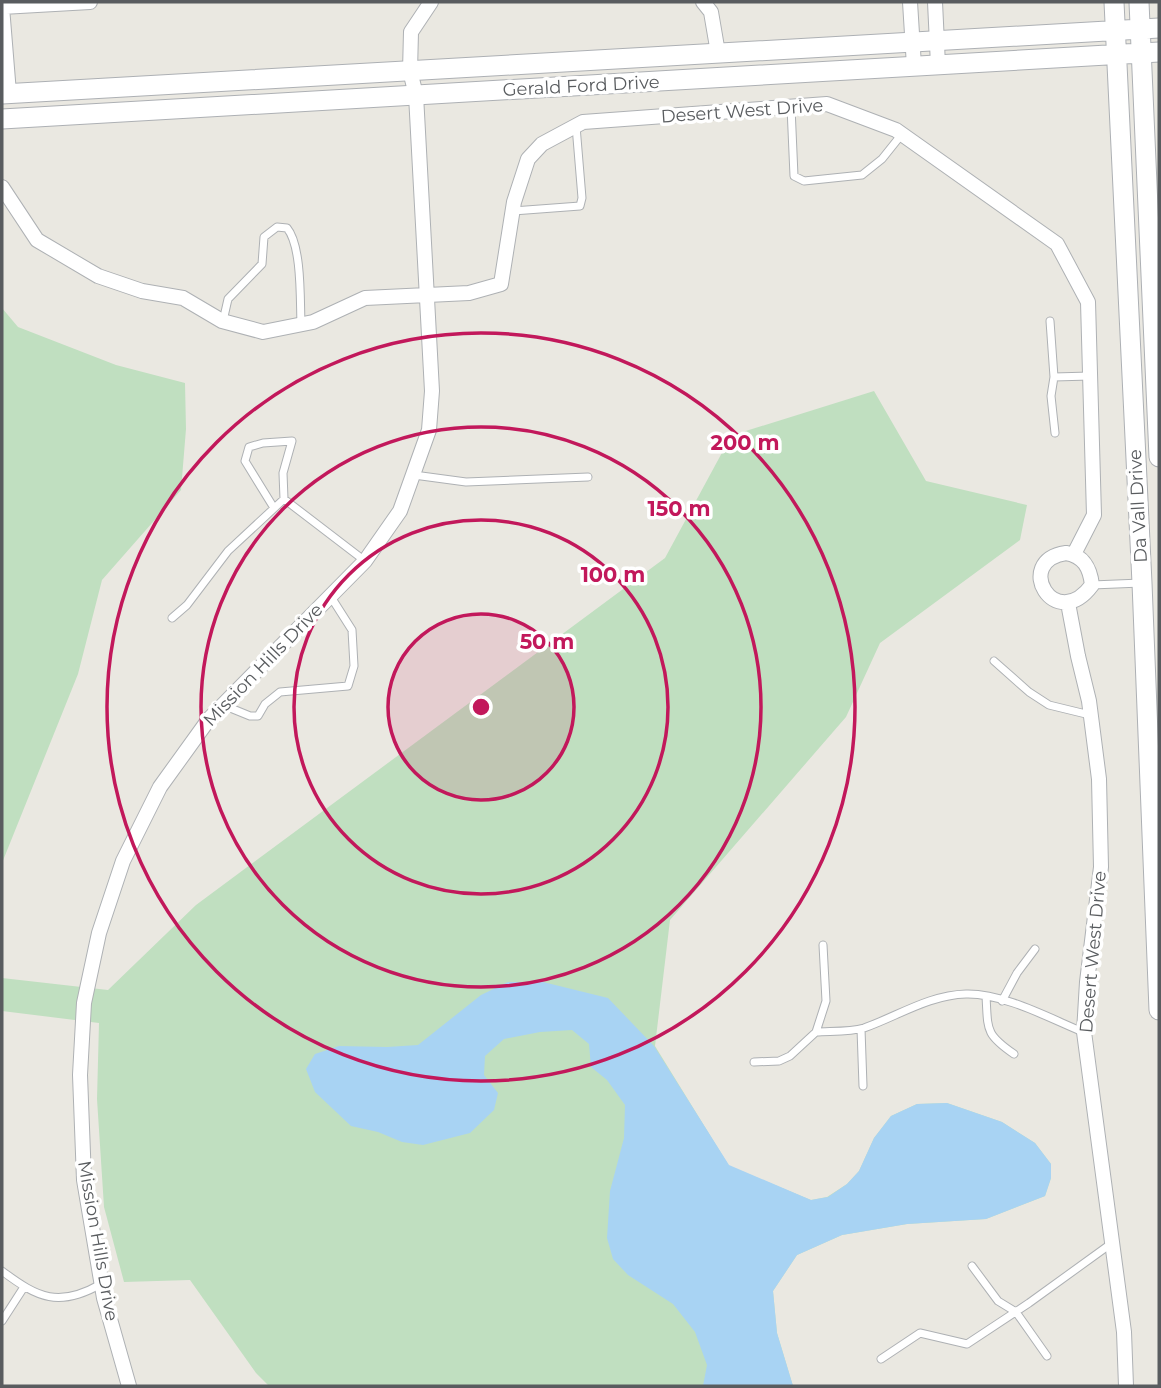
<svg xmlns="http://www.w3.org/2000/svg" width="1161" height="1388" font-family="Montserrat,sans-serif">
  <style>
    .green { fill: #c0dfc0 }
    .water { fill: #a8d3f3 }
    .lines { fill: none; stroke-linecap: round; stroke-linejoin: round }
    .lane-casing { stroke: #aeb1b4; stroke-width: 9 }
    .street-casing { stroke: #aeb1b4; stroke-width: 16 }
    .secondary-casing { stroke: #adb0b4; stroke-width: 21 }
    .lane { stroke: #fff; stroke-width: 7 }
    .street { stroke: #fff; stroke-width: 14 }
    .secondary { stroke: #fff; stroke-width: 19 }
    .ring { fill: none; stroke: #c2185b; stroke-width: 3.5 }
    .labels { text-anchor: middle; stroke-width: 7; stroke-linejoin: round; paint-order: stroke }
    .street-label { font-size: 18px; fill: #595c5f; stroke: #fff }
    .centre { fill: #c2185b; stroke: #fff; stroke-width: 3.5 }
    .ring-label { font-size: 21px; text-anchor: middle; font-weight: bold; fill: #c2185b; stroke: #fff; stroke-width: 7; stroke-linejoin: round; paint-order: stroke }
  </style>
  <rect width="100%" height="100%" fill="#eae8e1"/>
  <path class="green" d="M2 308 18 327 116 365 185 383 186 429 181 490 102 580 78 674 2 863Z
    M874 391 926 481 1027 505 1020 540 880 643 846 717 670 920 655 1046 729 1166 811 1200 827 1197 847 1184 859 1171 874 1138 891 1116 917 1104 947 1103 1002 1122 1035 1143 1051 1164V1178L1045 1196 986 1219 907 1224 842 1235 797 1255 773 1291 777 1333 793 1386H269L256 1373 190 1280 124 1282 104 1207 97 1099 99 1023 2 1011V978L108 990 196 905 665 558 724 449 736 434Z"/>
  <path class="water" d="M508 982H543L608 998 654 1046 729 1165 811 1200 828 1197 847 1184 859 1171 874 1138 891 1116 917 1104 947 1103 1002 1122 1035 1143 1051 1164V1178L1045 1196 986 1219 907 1224 842 1235 797 1255 773 1291 777 1333 793 1386H703L707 1365 695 1332 673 1304 628 1275 613 1259 607 1238 610 1191 624 1138 625 1105 607 1080 591 1067 589 1044 572 1030 540 1032 504 1039 485 1056 484 1075 498 1093 494 1110 470 1133 423 1145 402 1142 378 1132 351 1126 315 1092 306 1069 315 1054 339 1046 387 1047 418 1045 481 995Z"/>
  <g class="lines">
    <defs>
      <path id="lane" d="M791 107 794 176 804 181 862 175 882 159 902 134
        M513 211 580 206 582 198 576 126
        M223 321 228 299 262 264 264 237 277 227 287 228C302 246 300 300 301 324
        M1050 321 1054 377
        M1055 433 1051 396 1054 377 1090 376
        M414 475 466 482 588 477
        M274 508 245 461 249 447 263 443 292 441 283 473 284 499
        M1092 585 1141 583
        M172 618 187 605 228 551 284 499 365 561
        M994 661 1029 692 1049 705 1090 715
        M223 705 250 716H258L265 704 280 692 348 686 354 666 352 630 331 597
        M986 996C988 1030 985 1034 1014 1054
        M1002 1001 1017 973 1035 949
        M861 1029 863 1086
        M816 1032C831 1031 850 1032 864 1028 898 1016 929 995 966 994 1003 993 1049 1018 1083 1032
        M754 1062 779 1061 790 1056 816 1032 826 1001 823 945
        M972 1266 998 1301 1016 1312 1047 1356
        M2 1271C38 1298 59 1308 101 1284
        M2 1321 24 1287
        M881 1359 920 1333 967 1344 1029 1303 1112 1243"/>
      <path id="street" d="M703 2 711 12 718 53
        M910 2 914 66
        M935 2 938 65
        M2 7 90 2
        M2 7 9 93
        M2 187 37 240 98 276 142 291 183 298 222 321 263 332 313 322 365 298 469 293 501 284 514 202 528 159 542 144 583 122 827 104 896 130 1057 244 1088 302 1094 515 1074 554
        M1066 553C1084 556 1090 568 1092 585 1055 635 1012 561 1066 553Z
        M1068 603 1078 656 1089 701 1099 779 1101 867 1087 982 1084 1032 1124 1332 1126 1386
        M129 1386 104 1298 84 1180 80 1075 84 1003 99 933 123 861 160 787 209 719 365 561 400 511 429 430 432 391 416 95 410 71 411 32 431 2"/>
      <path id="secondary" d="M1114 2 1142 583 1159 1010
        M1139 2 1159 457
        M2 94 1159 28
        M2 119 1159 52"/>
    </defs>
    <use href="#lane" class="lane-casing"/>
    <use href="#street" class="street-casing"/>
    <use href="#secondary" class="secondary-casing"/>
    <use href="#lane" class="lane"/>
    <use href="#street" class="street"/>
    <use href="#secondary" class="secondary"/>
  </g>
  <circle cx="481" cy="707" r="93" fill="#c2185b" fill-opacity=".12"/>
  <g class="ring">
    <circle cx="481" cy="707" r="93"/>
    <circle cx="481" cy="707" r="187"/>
    <circle cx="481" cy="707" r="280"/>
    <circle cx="481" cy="707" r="374"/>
  </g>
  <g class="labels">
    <g class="street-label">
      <text transform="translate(581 86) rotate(-3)" y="6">Gerald Ford Drive</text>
      <text transform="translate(742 111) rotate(-4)" y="6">Desert West Drive</text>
      <text transform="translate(1138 506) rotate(-93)" y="6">Da Vall Drive</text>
      <text transform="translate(263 665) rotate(-46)" y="6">Mission Hills Drive</text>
      <text transform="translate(1093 952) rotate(-85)" y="6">Desert West Drive</text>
      <text transform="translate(98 1241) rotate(80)" y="6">Mission Hills Drive</text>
    </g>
  </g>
  <circle cx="481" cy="707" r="10" class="centre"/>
  <g class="ring-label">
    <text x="745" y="450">200 m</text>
    <text x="679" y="516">150 m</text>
    <text x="613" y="582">100 m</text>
    <text x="547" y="649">50 m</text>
  </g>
  <rect width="1161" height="1388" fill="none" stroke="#595c5f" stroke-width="7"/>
</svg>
